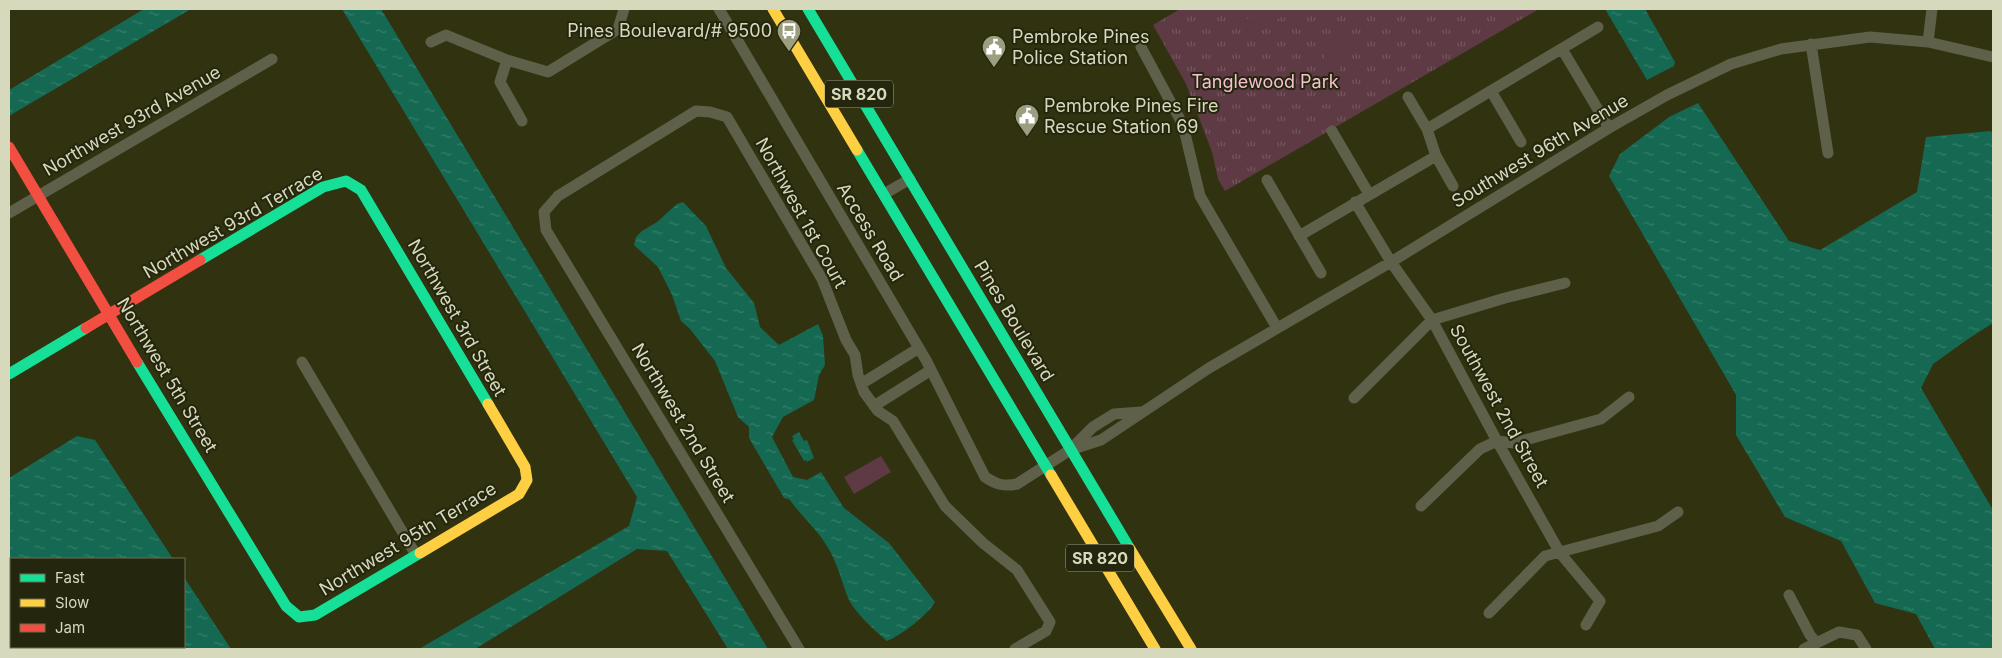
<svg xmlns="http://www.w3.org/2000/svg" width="2002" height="658" font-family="Inter,sans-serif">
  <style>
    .grass { fill: url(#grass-tufts) }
    .garden { fill: #5e3a45 }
    .water { fill: url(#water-ripples) }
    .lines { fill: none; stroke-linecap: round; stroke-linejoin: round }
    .street { stroke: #5e6049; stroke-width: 11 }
    .fast { stroke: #16e098; stroke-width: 11 }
    .slow { stroke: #ffcf43; stroke-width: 11 }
    .jam { stroke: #f24e42; stroke-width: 11 }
    .labels { text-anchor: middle; stroke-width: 4; stroke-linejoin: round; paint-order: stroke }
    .shield { fill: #25260e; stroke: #a1a387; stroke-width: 1 }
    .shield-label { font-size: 16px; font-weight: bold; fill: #d6d9bb }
    .poi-label { font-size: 18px; fill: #d6d9bb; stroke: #25260e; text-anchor: start }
    .park-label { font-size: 18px; fill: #f7bfd5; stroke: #25260e }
    .street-label { font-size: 18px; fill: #d6d9bb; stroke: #25260e }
  </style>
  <defs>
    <pattern id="grass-tufts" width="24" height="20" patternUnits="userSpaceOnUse" patternTransform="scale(1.25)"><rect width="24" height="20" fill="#5e3a45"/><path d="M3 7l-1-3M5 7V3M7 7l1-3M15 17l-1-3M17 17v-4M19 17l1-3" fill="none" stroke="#74565e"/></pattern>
    <pattern id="water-ripples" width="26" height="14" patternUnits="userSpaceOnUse" patternTransform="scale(1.25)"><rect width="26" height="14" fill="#156952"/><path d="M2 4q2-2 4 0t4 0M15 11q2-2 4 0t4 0" fill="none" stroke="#367e69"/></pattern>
  </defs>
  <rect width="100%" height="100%" fill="#31320f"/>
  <path class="grass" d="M1180 9H1539L1225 191 1218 179 1212 152 1186 84 1153 25Z"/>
  <path class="garden" d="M1264 9H1295L1252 34 1244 21Z
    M1331 36 1349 41 1338 74 1321 69Z
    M881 456 891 472 854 494 844 477Z"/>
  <path class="water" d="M144 9H191L9 116V90Z
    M342 9H381L768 649H728L667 551 637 549 475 649H419L629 526 637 497Z
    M1605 9H1645L1675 62 1674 66 1647 80Z
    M1698 103 1789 241 1820 250 1917 192 1926 137 1990 131 1993 133V323L1968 339 1933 364 1921 388 1993 510V649H1935L1916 614 1875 603 1841 541 1785 517 1736 435V395L1609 176 1620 154 1669 117Z
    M683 202 706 226 726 268 754 303 760 327 779 345 818 324 823 336 825 365 819 375 814 400 783 417 772 437 793 477 807 480 821 472 844 508 889 543 935 602C929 614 900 636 887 641 873 629 856 614 848 598 842 582 838 566 830 551 819 531 802 517 789 499L784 498 749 438V427L738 417 715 361 690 329 681 321 672 295 658 267 634 245 636 237 642 231 657 222 677 204Z
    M799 432 804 441 807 440 814 458 807 462 806 460 804 461 792 440 794 439 792 436Z
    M77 436 95 440 173 559H11V647H184V577L231 649H9V478Z"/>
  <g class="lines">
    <path class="street" d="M719 9 926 360 985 477C996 484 1003 487 1017 484L1070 450 1093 427 1114 414 1141 412
      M431 42 446 35 507 60 548 72 618 29 624 9
      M1928 42 1932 9
      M1811 44 1828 153
      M1141 47 1183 125 1200 196 1277 328
      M1562 49 1609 128
      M507 60 500 82 522 121
      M1491 91 1521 142
      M1408 97 1427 129 1436 156 1453 186
      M1427 129 1598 27
      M1332 131 1369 194
      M1267 180 1321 273
      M884 194 910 179
      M1355 202 1391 262 1432 320 1497 441 1560 553 1600 601 1586 625
      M9 213 272 59
      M1299 236 1436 156
      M302 362 416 555
      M861 384 919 348
      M1354 398 1432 320 1505 298 1565 283
      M874 406 931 370
      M1070 450 1101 440 1209 368 1391 262 1609 128 1667 95 1731 64 1781 49 1870 37 1928 42 1993 57
      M1421 506 1480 449 1497 441 1514 443 1601 419 1629 397
      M1789 595 1810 635 1816 642
      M1489 613 1545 556 1658 526 1678 512
      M799 649 546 230 544 212 558 196 696 111 710 112 727 117 822 279 846 340 855 355 858 375 864 392 878 411 893 421 945 506 983 543 1017 570 1050 622 1046 631 1015 649
      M1804 649 1839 632 1857 635 1866 649"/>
    <path class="fast" d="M808 9 1130 549
      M857 150 1051 475
      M200 260 323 187 346 181 361 190 488 404
      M137 362 286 606 299 617 315 615 420 553
      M9 374 86 328"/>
    <path class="slow" d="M773 9 857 150
      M1051 475 1155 649
      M1130 549 1191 649
      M420 553 519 494 527 480 525 467 488 404"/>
    <path class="jam" d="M9 147 137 362
      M86 328 200 260"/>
  </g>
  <defs>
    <symbol id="bus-pin" viewBox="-11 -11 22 30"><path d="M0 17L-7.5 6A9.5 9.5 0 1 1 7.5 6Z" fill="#9c9f7f" stroke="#25260e"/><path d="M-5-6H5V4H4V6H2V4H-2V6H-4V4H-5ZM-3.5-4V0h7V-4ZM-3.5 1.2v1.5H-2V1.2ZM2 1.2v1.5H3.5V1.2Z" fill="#fff"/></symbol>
    <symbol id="civic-pin" viewBox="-11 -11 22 30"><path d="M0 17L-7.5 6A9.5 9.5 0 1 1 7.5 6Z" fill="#9c9f7f" stroke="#25260e"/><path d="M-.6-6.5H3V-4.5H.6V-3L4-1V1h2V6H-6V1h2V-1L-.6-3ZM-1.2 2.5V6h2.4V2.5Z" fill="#fff"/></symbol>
  </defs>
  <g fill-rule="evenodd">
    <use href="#bus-pin" x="775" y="17" width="28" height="38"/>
    <use href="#civic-pin" x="980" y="33" width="28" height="38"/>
    <use href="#civic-pin" x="1013" y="102" width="28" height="38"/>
  </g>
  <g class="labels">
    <g class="shield">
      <rect x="825" y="80.5" width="68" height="27" rx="4"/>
      <rect x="1066" y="544.5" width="68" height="27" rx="4"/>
    </g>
    <g class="shield-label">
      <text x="859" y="100">SR 820</text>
      <text x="1100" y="564">SR 820</text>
    </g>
    <g class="poi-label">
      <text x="772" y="37" text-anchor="end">Pines Boulevard/# 9500</text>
      <text x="1012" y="43">Pembroke Pines<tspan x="1012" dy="21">Police Station</tspan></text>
      <text x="1044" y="112">Pembroke Pines Fire<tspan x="1044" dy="21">Rescue Station 69</tspan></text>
    </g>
    <g class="park-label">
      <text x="1265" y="88">Tanglewood Park</text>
    </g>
    <g class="street-label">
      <text transform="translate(132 121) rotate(-30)" y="6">Northwest 93rd Avenue</text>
      <text transform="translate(1540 151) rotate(-31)" y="6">Southwest 96th Avenue</text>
      <text transform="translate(801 213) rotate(61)" y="6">Northwest 1st Court</text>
      <text transform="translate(233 223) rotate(-30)" y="6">Northwest 93rd Terrace</text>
      <text transform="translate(870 232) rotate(59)" y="6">Access Road</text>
      <text transform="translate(457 318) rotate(60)" y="6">Northwest 3rd Street</text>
      <text transform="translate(1014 321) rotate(59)" y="6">Pines Boulevard</text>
      <text transform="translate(167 375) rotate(59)" y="6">Northwest 5th Street</text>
      <text transform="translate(1499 406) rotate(61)" y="6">Southwest 2nd Street</text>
      <text transform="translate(683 423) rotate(59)" y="6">Northwest 2nd Street</text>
      <text transform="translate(408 539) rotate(-31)" y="6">Northwest 95th Terrace</text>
    </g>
  </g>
  <rect width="2002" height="658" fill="none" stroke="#d6d9bb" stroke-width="20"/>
  <rect x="10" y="558" width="175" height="90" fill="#25260e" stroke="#6c6e53"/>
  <rect x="20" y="574" width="25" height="8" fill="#16e098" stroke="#6c6e53"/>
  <text x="55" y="583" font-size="15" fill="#d6d9bb">Fast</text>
  <rect x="20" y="599" width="25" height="8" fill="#ffcf43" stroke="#6c6e53"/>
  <text x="55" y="608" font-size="15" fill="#d6d9bb">Slow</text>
  <rect x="20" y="624" width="25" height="8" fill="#f24e42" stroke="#6c6e53"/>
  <text x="55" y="633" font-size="15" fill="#d6d9bb">Jam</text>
</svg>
